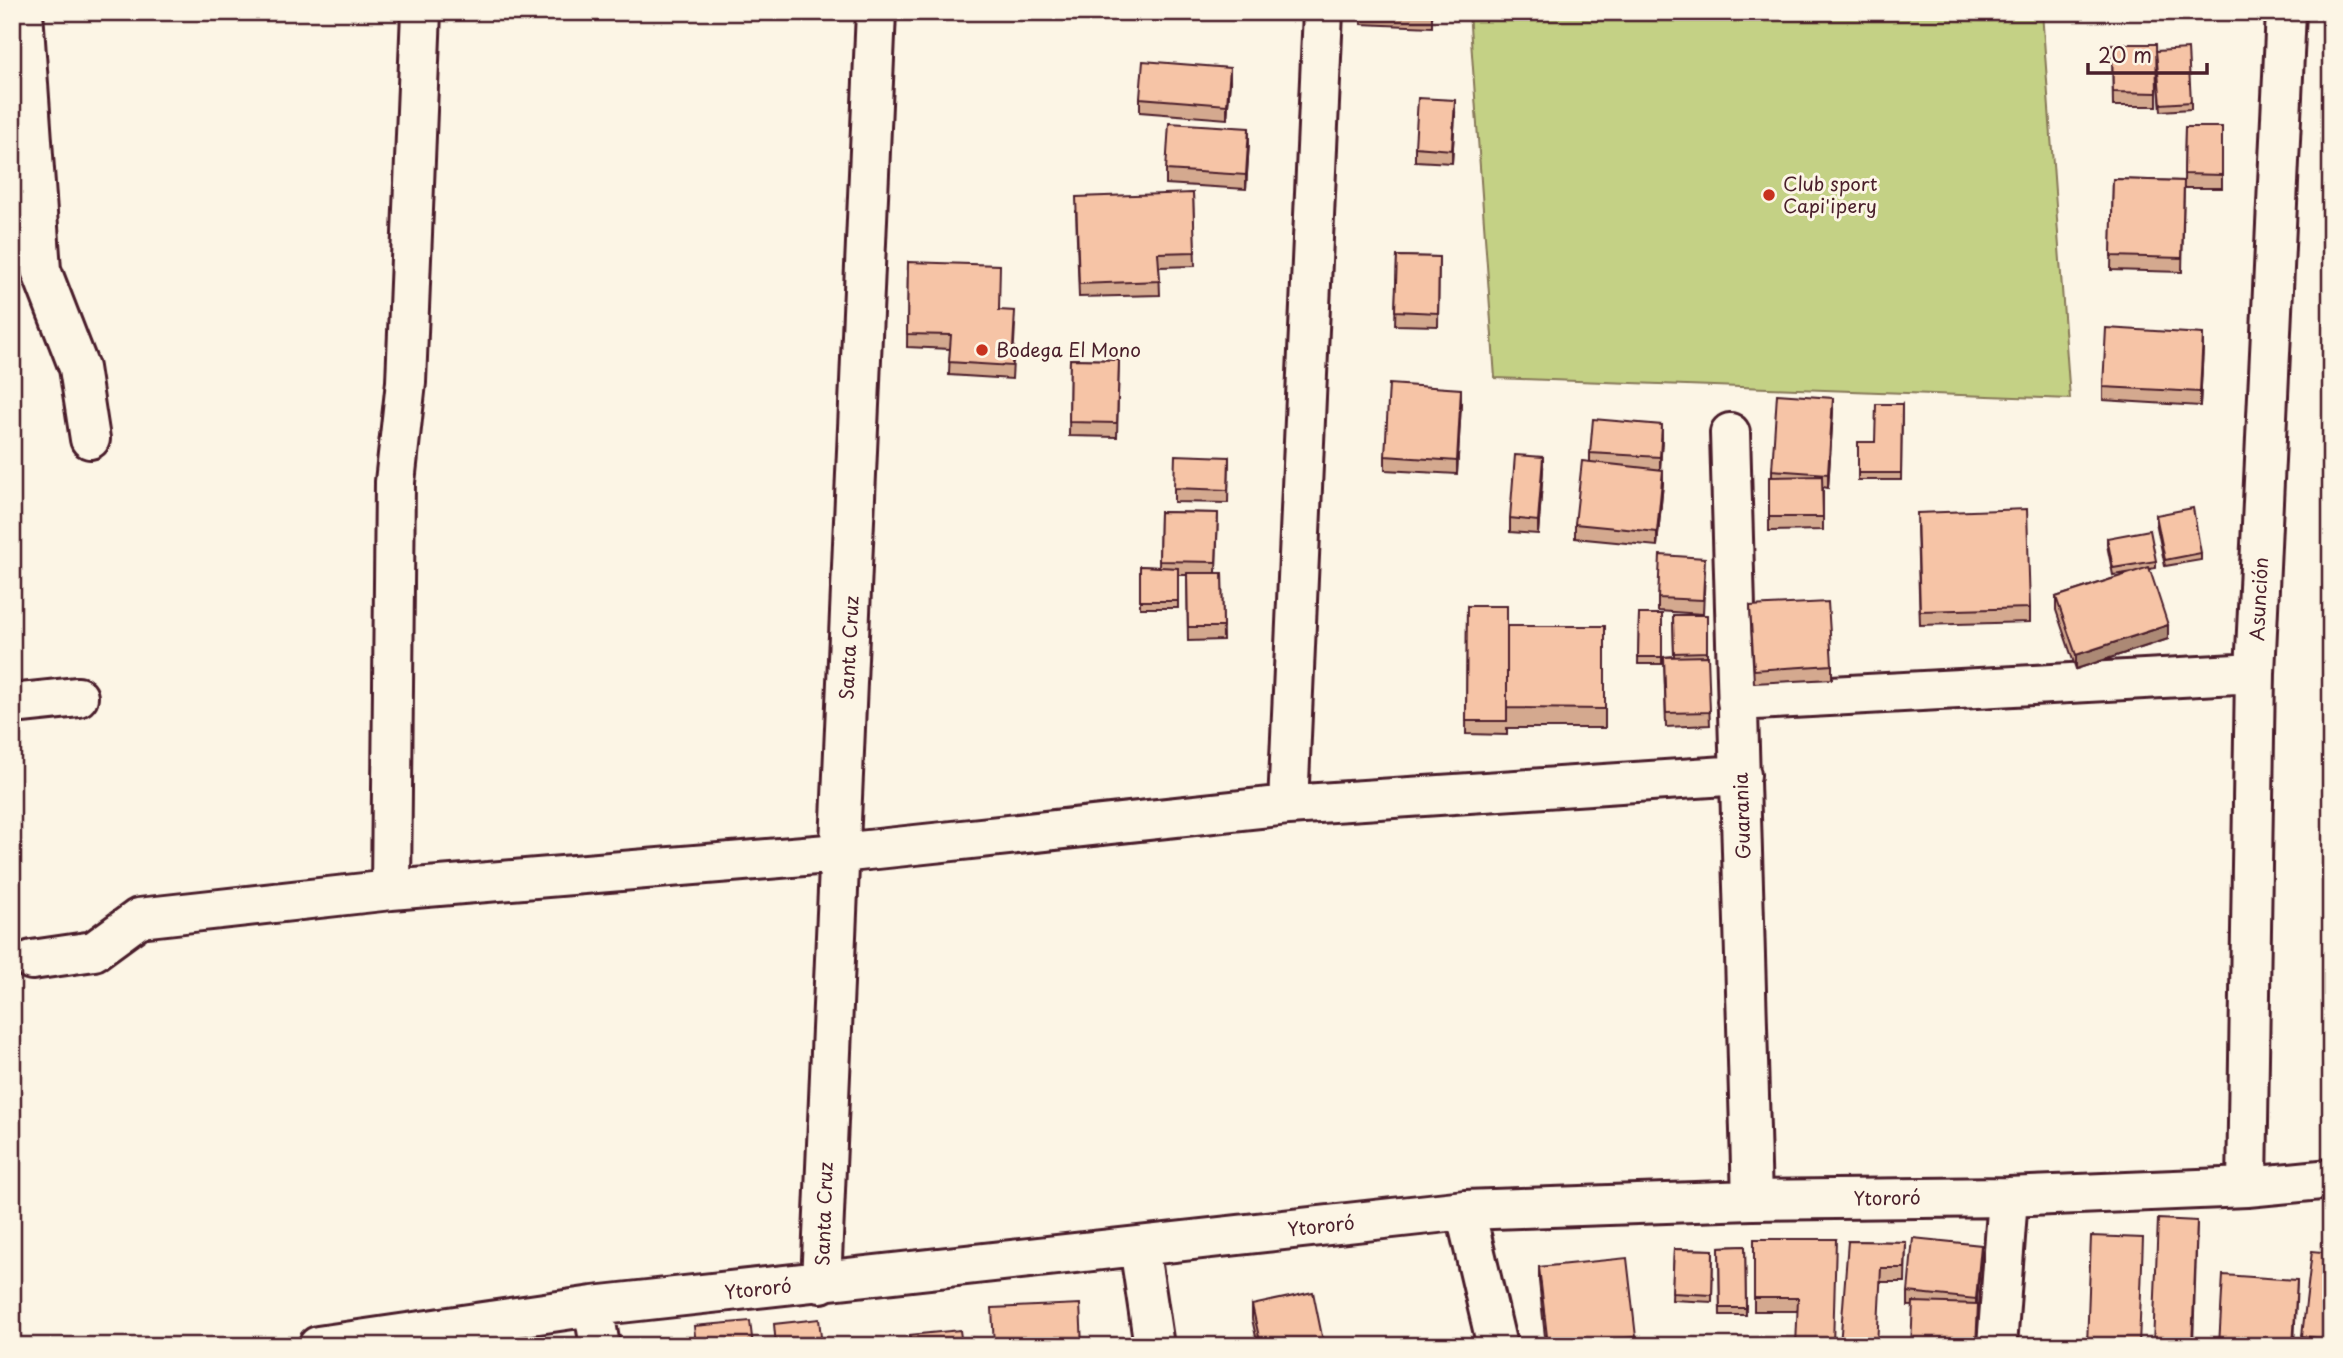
<svg xmlns="http://www.w3.org/2000/svg" width="2343" height="1358" font-family="'Playpen Sans',sans-serif">
  <style>
    .garden { fill: #c4d185; stroke: #877858; stroke-width: 2 }
    .lines { fill: none; stroke-linecap: round; stroke-linejoin: round }
    .minor-casing { stroke: #4a1f2b; stroke-width: 44 }
    .minor { stroke: #fcf5e5; stroke-width: 38 }
    .wall { fill: #d4a98f; stroke: #4a1f2b; stroke-width: 2 }
    .shaded-wall { fill: #ac8974; stroke: #4a1f2b; stroke-width: 2 }
    .building { fill: #f6c4a6; stroke: #4a1f2b; stroke-width: 2 }
    .poi-dot { fill: #c8321e; stroke: #fcf5e5; stroke-width: 2.5 }
    .labels { text-anchor: middle; stroke-width: 6; stroke-linejoin: round; paint-order: stroke }
    .poi-label { font-size: 19px; fill: #4a1f2b; stroke: #fcf5e5; text-anchor: start }
    .street-label { font-size: 19px; fill: #4a1f2b; stroke: #fcf5e5 }
  </style>
  <rect width="100%" height="100%" fill="#fcf5e5"/>
  <filter id="ink" filterUnits="userSpaceOnUse"><feTurbulence type="fractalNoise" baseFrequency=".0143" numOctaves="2"/><feDisplacementMap in="SourceGraphic" scale="14" xChannelSelector="R" yChannelSelector="G"/><feConvolveMatrix kernelMatrix="1 2 1 2 8 2 1 2 1" color-interpolation-filters="sRGB"/></filter>
  <g filter="url(#ink)">
    <path class="garden" d="M1469 12H2042L2070 399 1495 378Z"/>
    <g class="lines">
      <defs>
        <path id="minor" d="M23 12 41 270 79 368 90 439
          M1730 433 1752 1200
          M1737 701 2255 673
          M12 704 78 697
          M1288 805 1323 12
          M391 890 395 482 406 382 421 12
          M32 960 94 951 139 918 391 890 840 853 1288 805 1741 775
          M2247 1187 2255 673 2286 12
          M1465 1210 1497 1346
          M1139 1246 1154 1346
          M821 1283 876 12
          M593 1306 600 1346
          M318 1346 593 1306 1465 1210 1752 1200 2008 1197 2247 1187 2331 1179
          M1997 1346 2008 1197"/>
      </defs>
      <use href="#minor" class="minor-casing"/>
      <use href="#minor" class="minor"/>
    </g>
    <path class="wall" d="M1361 12H1432V27L1361 24Z
      M2112 44 2157 51 2191 102V109L2161 111 2157 59V106H2113Z
      M1230 81 1227 119 1140 112V98Z
      M1455 114 1452 163 1415 161V147Z
      M2185 127H2222V188H2184L2182 272 2111 270 2113 179 2184 181Z
      M1249 142 1246 189 1166 184V170Z
      M1193 193 1195 266 1159 267 1160 295 1079 297 1076 211Z
      M1397 256 1439 257 1438 326 1395 325Z
      M908 262 999 310 1015 325 1012 379 949 375 950 349 907 347Z
      M2203 347 2200 406 2103 400V387Z
      M1070 359 1119 360 1117 437 1069 436Z
      M1461 403 1457 474 1385 470V456Z
      M1902 404 1901 480H1858V442H1875Z
      M1833 411 1828 488 1823 487V530L1769 531V477H1772V470Z
      M1662 438 1660 469 1663 483 1657 546 1575 538V524L1590 462V453Z
      M1229 457 1228 503 1174 502V488Z
      M1543 470 1538 534 1510 532V518Z
      M1160 512 1218 513 1216 573H1222L1223 640 1188 641 1187 575H1178V608H1140V566L1159 567Z
      M2156 515 2201 553V560L2165 566 2156 522Z
      M1917 527 2030 608V622L1920 625Z
      M2107 538 2156 561V568L2149 569 2168 639 2076 669 2056 610V597L2133 572 2113 575 2107 545Z
      M1705 571 1703 614 1658 611V598Z
      M1467 606 1507 626H1605V728H1507V735L1466 734Z
      M1750 606 1832 665V679L1754 683Z
      M1639 614H1662V664H1638Z
      M1673 615H1707V656L1710 725 1666 727 1664 657 1674 656Z
      M1754 1239H1836L1797 1311H1754Z
      M1848 1241 1906 1242 1905 1282H1881Z
      M1745 1246 1746 1315H1720L1719 1247Z
      M1674 1249 1713 1250 1712 1302 1672 1300Z
      M2331 1253V1346H2302V1336Z
      M1981 1258 1976 1304 1908 1306V1292Z
      M1539 1267 1636 1337V1346H1546L1539 1281Z
      M1252 1305 1324 1346H1258L1252 1319Z"/>
    <path class="shaded-wall" d="M1230 68V81L1227 119V105Z
      M1455 100V114L1452 163V150Z
      M1249 128V142L1246 189V175Z
      M2203 334V347L2200 406V392Z
      M1461 389V403L1457 474V461Z
      M1833 398V411L1828 488V474Z
      M1662 425V438L1660 471V457Z
      M1543 457V470L1538 534V521Z
      M1663 470V483L1657 546V532Z
      M2168 625V639L2076 669V655Z
      M2197 1221 2193 1346H2192Z
      M1981 1245V1258L1976 1312V1299Z
      M2297 1280 2294 1346H2293Z"/>
    <path class="building" d="M2112 44H2156L2157 93 2113 92Z
      M2188 49 2191 102 2161 104 2156 51Z
      M1143 61 1230 68 1227 105 1140 98Z
      M1418 98 1455 100 1452 150 1415 147Z
      M1169 123 1249 128 1246 175 1166 170Z
      M2185 127H2222V175L2184 174Z
      M2113 179 2184 181 2182 258 2111 256Z
      M1193 193 1195 252 1158 253 1160 281 1079 284 1076 197Z
      M1397 256 1439 257 1438 313 1395 311Z
      M908 262 1000 265 999 310 1015 311 1012 366 949 362 951 335 907 334Z
      M2106 328 2203 334 2200 392 2103 387Z
      M1070 359 1119 360 1117 423 1069 422Z
      M1389 384 1461 389 1457 461 1385 456Z
      M1777 394 1833 398 1828 474 1772 470Z
      M1876 404H1902L1901 473H1858V442H1875Z
      M1593 419 1662 425 1660 457 1590 453Z
      M1175 455 1229 457 1228 490 1174 488Z
      M1515 455 1543 457 1538 521 1510 518Z
      M1582 461 1663 470 1657 532 1575 524Z
      M1822 476 1823 517H1769V477Z
      M2193 508 2201 553 2165 560 2156 515Z
      M2027 509 2030 608 1920 611 1917 513Z
      M1160 512 1218 513 1216 562 1159 561Z
      M2150 530 2156 561 2113 568 2107 538Z
      M1660 555 1705 558 1703 600 1658 598Z
      M1140 566 1178 568V601H1140Z
      M2149 567 2168 625 2076 655 2056 597Z
      M1187 573H1222L1223 627H1188Z
      M1828 602 1832 665 1754 670 1750 606Z
      M1467 606H1507V721H1466Z
      M1639 614H1662V657H1638Z
      M1673 615H1707V652L1674 653Z
      M1507 626H1605V709L1507 708Z
      M1708 656 1710 712 1666 713 1664 657Z
      M2158 1219 2197 1221 2192 1346H2153Z
      M2091 1236 2143 1238 2139 1346H2087Z
      M1913 1238 1981 1245 1976 1299 1908 1292Z
      M1754 1239H1836L1833 1346H1796L1798 1298H1754Z
      M1848 1241 1906 1242 1905 1268H1881L1877 1346H1840Z
      M1745 1246 1746 1308H1720L1719 1247Z
      M1674 1249 1713 1250 1712 1295 1672 1293Z
      M2312 1251 2331 1253V1340L2302 1336Z
      M1627 1258 1636 1337 1548 1345 1539 1267Z
      M2223 1275 2297 1280 2293 1346H2219Z
      M1313 1292 1324 1346H1261L1252 1305Z
      M1913 1302 1978 1304 1976 1346H1911Z
      M1080 1304 1082 1346H994L992 1308Z
      M819 1319 822 1346H776L774 1324Z
      M750 1321 753 1346H696L694 1326Z
      M960 1330 962 1346H911L910 1335Z"/>
  </g>
  <g class="poi-dot">
    <circle cx="1769" cy="195" r="7"/>
    <circle cx="982" cy="350" r="7"/>
  </g>
  <g class="labels">
    <g class="poi-label">
      <text x="1783" y="191">Club sport<tspan x="1783" dy="22">Capi'ipery</tspan></text>
      <text x="996" y="357">Bodega El Mono</text>
    </g>
    <g class="street-label">
      <text transform="translate(2259 599) rotate(-87)" y="7">Asunción</text>
      <text transform="translate(849 648) rotate(-87)" y="7">Santa Cruz</text>
      <text transform="translate(1742 816) rotate(-92)" y="7">Guarania</text>
      <text transform="translate(1887 1198) rotate(-1)" y="7">Ytororó</text>
      <text transform="translate(824 1214) rotate(-88)" y="7">Santa Cruz</text>
      <text transform="translate(1321 1226) rotate(-6)" y="7">Ytororó</text>
      <text transform="translate(758 1289) rotate(-6)" y="7">Ytororó</text>
    </g>
  </g>
  <rect width="2343" height="1358" fill="none" stroke="#fcf5e5" stroke-width="42"/>
  <rect x="21" y="21" width="2301" height="1316" fill="none" stroke="#4a1f2b" stroke-width="2.5" filter="url(#ink)"/>
  <path d="M2088 63v10h119v-10" fill="none" stroke="#4a1f2b" stroke-width="3.5"/>
  <text x="2098" y="63" font-size="21" fill="#4a1f2b" stroke="#fcf5e5" stroke-width="5" paint-order="stroke">20 m</text>
</svg>
